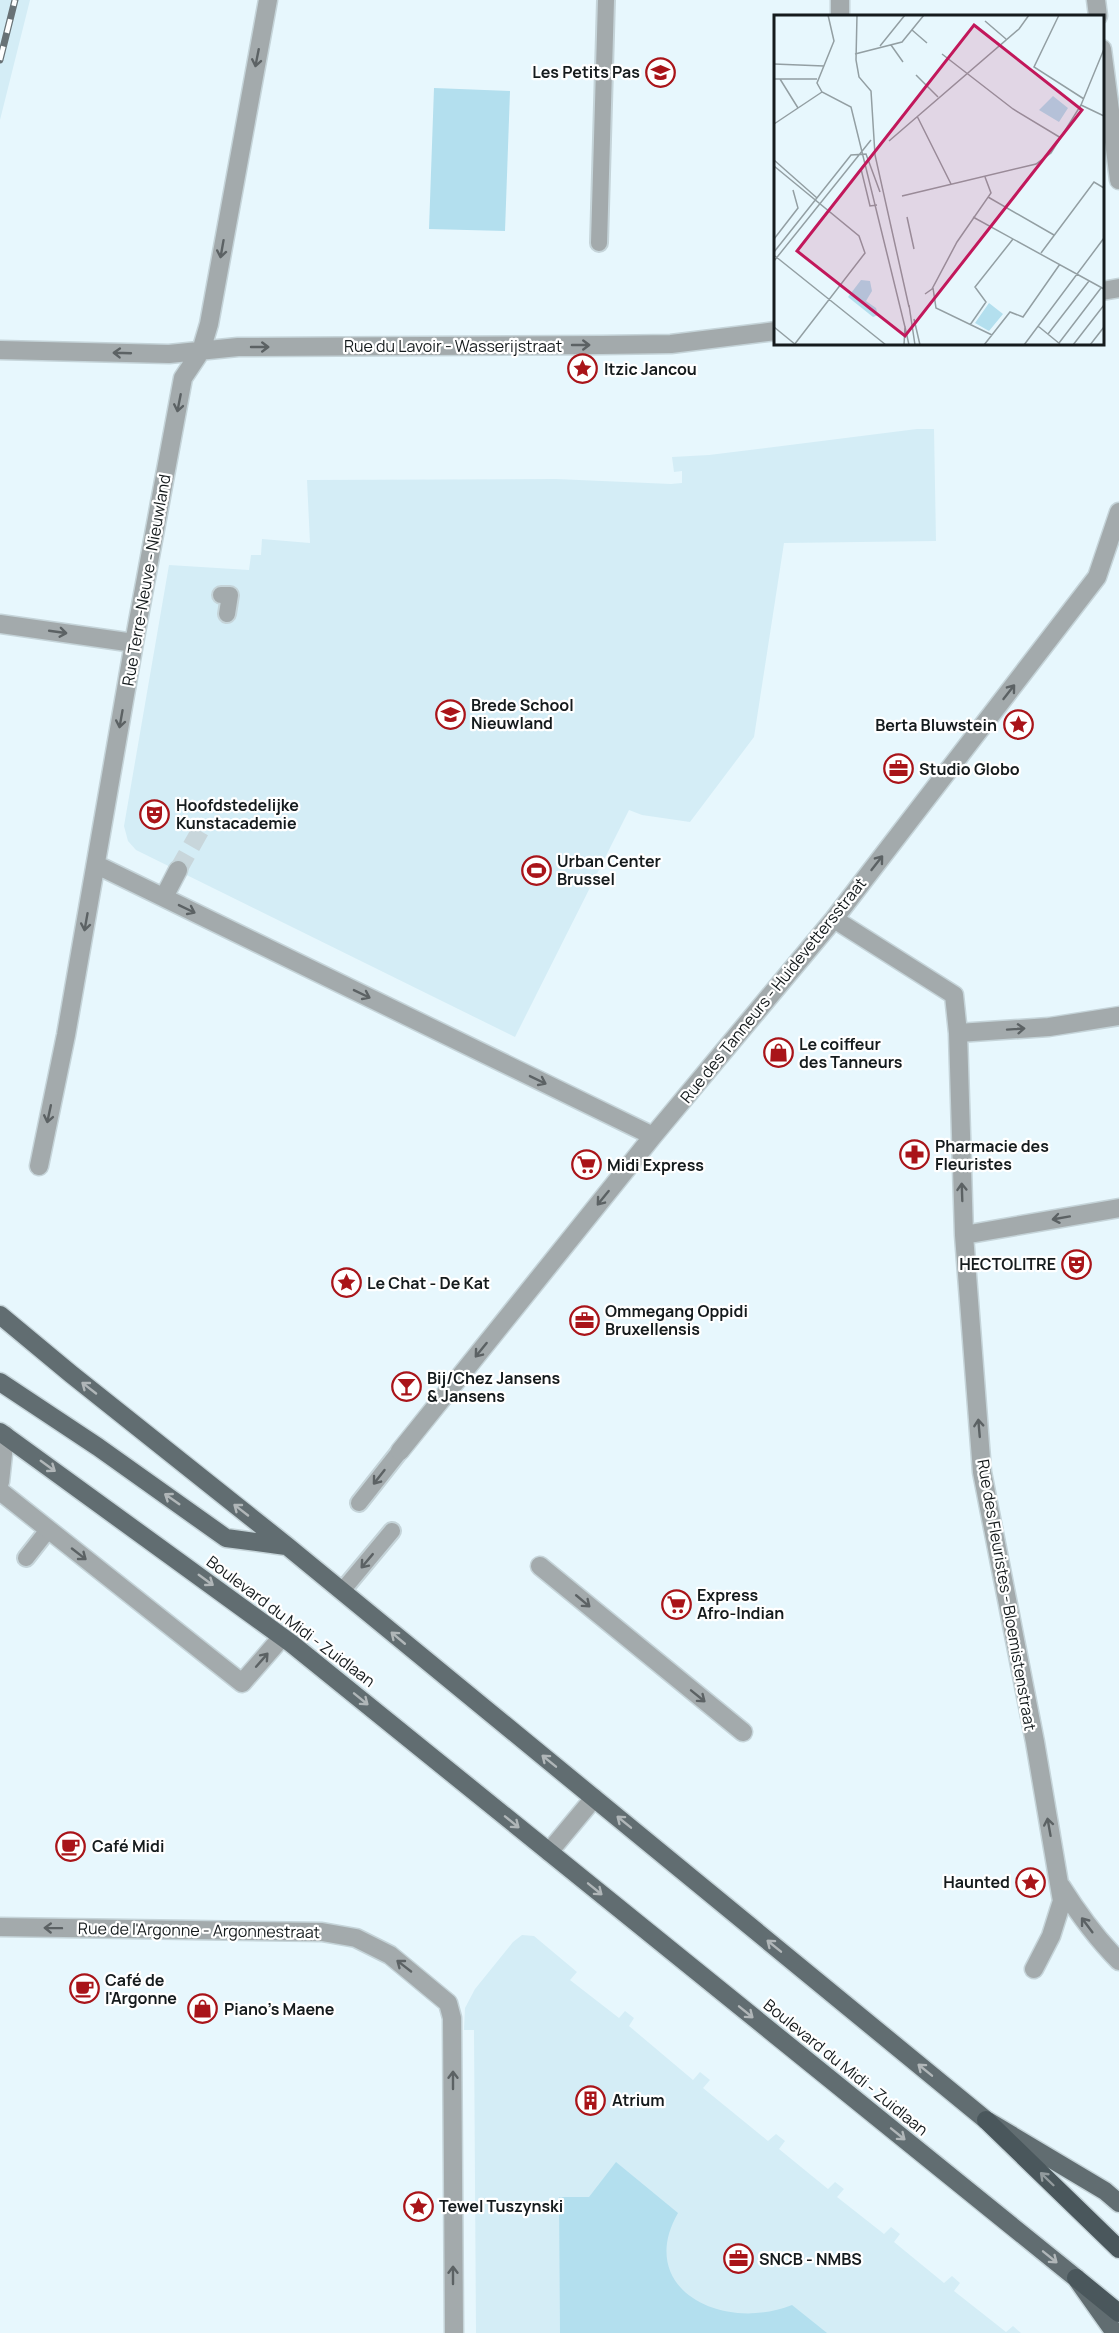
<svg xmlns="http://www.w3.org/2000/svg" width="1119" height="2333" font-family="Manrope,sans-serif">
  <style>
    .built { fill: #d4edf6 }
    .green { fill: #b3dfee }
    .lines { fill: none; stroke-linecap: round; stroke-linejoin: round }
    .street-tunnel { stroke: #c8d6db; stroke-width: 18; stroke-dasharray: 18 9; stroke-linecap: butt }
    .lane-casing { stroke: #c5d4d9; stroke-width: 20 }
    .street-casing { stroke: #c5d4d9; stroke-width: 21 }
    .primary-casing { stroke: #c5d4d9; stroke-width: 21 }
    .highway-casing { stroke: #c5d4d9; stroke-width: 21 }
    .lane { stroke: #a3aaac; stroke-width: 16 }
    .street { stroke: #a3aaac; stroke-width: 18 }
    .primary { stroke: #616d71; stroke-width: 18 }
    .highway { stroke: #4a575c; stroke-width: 18 }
    .rail-casing { stroke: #687276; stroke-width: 7 }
    .rail { stroke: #fff; stroke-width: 4.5; stroke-dasharray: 14; stroke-linecap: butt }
    .oneway { stroke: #5c6264 }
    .oneway2 { stroke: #b0b6b8 }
    .oneway3 { stroke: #929a9d }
    .labels { text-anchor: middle; stroke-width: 4.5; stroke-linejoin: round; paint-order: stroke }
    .poi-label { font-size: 16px; font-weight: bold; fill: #151b1d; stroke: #fff; text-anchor: start }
    .street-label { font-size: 16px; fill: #151b1d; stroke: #fff }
    .inset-road { fill: none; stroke: #939fa3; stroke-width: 1.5 }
    .view { fill: #c2185b; fill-opacity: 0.15; stroke: #c2185b; stroke-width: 3 }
    .inset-edge { fill: none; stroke: #151b1d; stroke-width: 3 }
  </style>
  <rect width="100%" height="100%" fill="#e7f7fd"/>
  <path class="built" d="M0 0H30L0 120Z
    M917 429H934L936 541 784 543 754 737 690 822 642 815 629 810 515 1037 136 850 128 841 124 826 169 565 249 570 251 555H261L262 539 310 543 307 480 556 479 671 484 682 483V471L674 472 672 457 709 455Z
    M522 1935 534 1936 577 1972 570 1980 619 2018 625 2011 634 2018 629 2026 693 2080 700 2072 710 2080 703 2088 768 2141 776 2134 785 2141 779 2149 828 2189 835 2182 844 2189 837 2197 884 2234 891 2227 900 2234 894 2242 944 2283 952 2276 960 2283 954 2291 1006 2332 1013 2326 1021 2333H476L474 2030H464L465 2008 475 1989 513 1942Z"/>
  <path class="green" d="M434 88 510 91 505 231 429 229Z
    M616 2162 678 2213C635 2288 721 2333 792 2305L827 2333H560L559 2197H589Z"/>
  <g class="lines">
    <path class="street-tunnel" d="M178 870 204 824"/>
    <defs>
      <path id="lane" d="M599 243 606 0
        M221 595H230L227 614
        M359 1503 400 1451
        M26 1558 48 1530
        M342 1591 392 1531"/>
      <path id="street" d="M1096 0 1098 16
        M840 16V0
        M1102 49 1119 180
        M1102 291 1119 288
        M0 350 169 354 238 347 602 345 671 344 776 331
        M0 624 134 643
        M97 865 653 1136
        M164 897 178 870
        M834 919 954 995 958 1033 964 1235 982 1472 1035 1742 1062 1901 1051 1936 1034 1969
        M958 1033 1049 1027 1119 1016
        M39 1166 66 1035 134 643 183 378 201 351 209 324 268 0
        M964 1235 1119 1208
        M400 1451 653 1136 834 919 1097 577 1119 512
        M0 1482 5 1435
        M0 1491 242 1683 282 1637
        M540 1566 743 1732
        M549 1852 594 1798
        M1061 1886C1078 1913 1096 1938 1119 1961
        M0 1927 322 1932 356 1938 390 1955 448 2003 452 2018 454 2333"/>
      <path id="primary" d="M0 1315 71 1374 287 1546 986 2120 1105 2191 1119 2203
        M0 1382 98 1447 226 1538 286 1546
        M0 1432 292 1644 1076 2278 1115 2333"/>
      <path id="highway" d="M986 2120 1119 2249
        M1076 2278 1119 2313"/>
    </defs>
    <use href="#lane" class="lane-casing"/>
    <use href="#street" class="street-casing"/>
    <use href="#primary" class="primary-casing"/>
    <use href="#highway" class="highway-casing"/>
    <use href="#lane" class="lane"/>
    <use href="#street" class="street"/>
    <use href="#primary" class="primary"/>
    <use href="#highway" class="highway"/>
    <defs>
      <path id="rail" d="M0 60 15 0"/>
    </defs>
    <use href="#rail" class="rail-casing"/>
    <use href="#rail" class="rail"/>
  </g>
  <defs><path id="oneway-shaft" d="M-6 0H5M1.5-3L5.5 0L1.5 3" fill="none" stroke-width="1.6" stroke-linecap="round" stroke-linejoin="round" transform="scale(1.5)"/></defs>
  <g class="oneway">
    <use href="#oneway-shaft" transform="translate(257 58) rotate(101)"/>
    <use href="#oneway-shaft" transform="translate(222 249) rotate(100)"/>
    <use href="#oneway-shaft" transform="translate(581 345)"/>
    <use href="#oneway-shaft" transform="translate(260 347)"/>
    <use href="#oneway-shaft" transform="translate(122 353) rotate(-178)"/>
    <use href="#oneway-shaft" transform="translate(179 403) rotate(101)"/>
    <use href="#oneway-shaft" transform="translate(58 632) rotate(8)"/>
    <use href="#oneway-shaft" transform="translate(1009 692) rotate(-52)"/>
    <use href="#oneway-shaft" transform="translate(121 719) rotate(100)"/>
    <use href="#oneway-shaft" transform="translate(877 863) rotate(-52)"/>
    <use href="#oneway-shaft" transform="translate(187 909) rotate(26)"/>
    <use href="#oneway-shaft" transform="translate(86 922) rotate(100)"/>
    <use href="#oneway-shaft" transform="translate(362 994) rotate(26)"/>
    <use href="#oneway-shaft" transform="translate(1016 1029) rotate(-4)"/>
    <use href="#oneway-shaft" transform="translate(538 1080) rotate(26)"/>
    <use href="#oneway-shaft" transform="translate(49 1114) rotate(102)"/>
    <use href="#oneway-shaft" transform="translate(962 1192) rotate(-92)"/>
    <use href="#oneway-shaft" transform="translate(603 1198) rotate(129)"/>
    <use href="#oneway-shaft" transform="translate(1061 1218) rotate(170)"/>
    <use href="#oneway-shaft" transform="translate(481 1350) rotate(129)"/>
    <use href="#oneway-shaft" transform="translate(979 1428) rotate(-95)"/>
    <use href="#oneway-shaft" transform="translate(379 1477) rotate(128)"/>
    <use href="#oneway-shaft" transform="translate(79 1554) rotate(38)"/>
    <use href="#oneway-shaft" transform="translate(367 1561) rotate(130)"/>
    <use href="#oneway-shaft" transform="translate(583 1601) rotate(40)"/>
    <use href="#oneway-shaft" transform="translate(262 1660) rotate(-49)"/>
    <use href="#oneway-shaft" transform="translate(698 1696) rotate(39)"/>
    <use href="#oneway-shaft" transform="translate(1049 1827) rotate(-100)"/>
    <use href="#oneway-shaft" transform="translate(1087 1925) rotate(-127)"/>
    <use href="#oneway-shaft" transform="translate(53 1928) rotate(-179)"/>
    <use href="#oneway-shaft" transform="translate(404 1966) rotate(-142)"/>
    <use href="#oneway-shaft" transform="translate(453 2080) rotate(-90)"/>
    <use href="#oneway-shaft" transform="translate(453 2275) rotate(-90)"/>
  </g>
  <g class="oneway2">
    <use href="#oneway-shaft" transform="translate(89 1388) rotate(-142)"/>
    <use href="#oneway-shaft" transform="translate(48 1466) rotate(36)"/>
    <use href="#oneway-shaft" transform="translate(172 1499) rotate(-145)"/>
    <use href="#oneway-shaft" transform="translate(241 1510) rotate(-142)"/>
    <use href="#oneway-shaft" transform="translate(206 1580) rotate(36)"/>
    <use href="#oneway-shaft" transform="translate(398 1638) rotate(-140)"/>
    <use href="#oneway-shaft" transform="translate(361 1699) rotate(39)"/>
    <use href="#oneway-shaft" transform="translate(549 1761) rotate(-141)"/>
    <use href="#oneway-shaft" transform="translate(512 1822) rotate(39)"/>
    <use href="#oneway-shaft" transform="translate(624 1822) rotate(-141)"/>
    <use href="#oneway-shaft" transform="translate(595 1889) rotate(39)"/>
    <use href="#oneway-shaft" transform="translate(774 1946) rotate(-141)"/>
    <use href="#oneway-shaft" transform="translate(746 2012) rotate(39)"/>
    <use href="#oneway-shaft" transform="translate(925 2070) rotate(-141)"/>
    <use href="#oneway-shaft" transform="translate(898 2134) rotate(39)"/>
    <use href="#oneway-shaft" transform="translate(1050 2257) rotate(39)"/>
  </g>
  <use class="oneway3" href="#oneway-shaft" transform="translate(1047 2179) rotate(-136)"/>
  <defs>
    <symbol id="school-ring" viewBox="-11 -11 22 22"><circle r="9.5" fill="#fff" stroke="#a91419" stroke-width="1.5"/><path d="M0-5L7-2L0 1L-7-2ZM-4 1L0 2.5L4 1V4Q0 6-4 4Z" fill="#a91419"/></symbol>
    <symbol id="sight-ring" viewBox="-11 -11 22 22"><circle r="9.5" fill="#fff" stroke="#a91419" stroke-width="1.5"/><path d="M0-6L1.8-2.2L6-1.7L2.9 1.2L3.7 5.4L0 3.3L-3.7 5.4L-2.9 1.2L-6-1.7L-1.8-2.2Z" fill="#a91419"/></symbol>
    <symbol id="office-ring" viewBox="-11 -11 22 22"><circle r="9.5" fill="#fff" stroke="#a91419" stroke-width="1.5"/><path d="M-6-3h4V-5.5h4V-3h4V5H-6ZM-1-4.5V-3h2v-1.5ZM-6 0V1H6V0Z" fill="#a91419"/></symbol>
    <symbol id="theatre-ring" viewBox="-11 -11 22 22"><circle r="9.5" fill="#fff" stroke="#a91419" stroke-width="1.5"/><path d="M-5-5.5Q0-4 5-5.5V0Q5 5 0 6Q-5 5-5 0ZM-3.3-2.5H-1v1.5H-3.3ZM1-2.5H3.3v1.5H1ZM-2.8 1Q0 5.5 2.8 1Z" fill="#a91419"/></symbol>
    <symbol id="stadium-ring" viewBox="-11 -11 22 22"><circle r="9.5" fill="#fff" stroke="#a91419" stroke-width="1.5"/><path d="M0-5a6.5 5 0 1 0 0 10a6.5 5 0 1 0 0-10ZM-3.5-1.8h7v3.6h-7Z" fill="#a91419"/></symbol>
    <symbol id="shop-ring" viewBox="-11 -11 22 22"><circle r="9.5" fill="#fff" stroke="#a91419" stroke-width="1.5"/><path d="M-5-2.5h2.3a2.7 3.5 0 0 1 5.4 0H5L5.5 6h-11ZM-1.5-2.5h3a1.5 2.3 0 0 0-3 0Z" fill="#a91419"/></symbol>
    <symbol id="pharmacy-ring" viewBox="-11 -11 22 22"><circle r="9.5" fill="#fff" stroke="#a91419" stroke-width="1.5"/><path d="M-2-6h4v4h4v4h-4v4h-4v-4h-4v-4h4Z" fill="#a91419"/></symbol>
    <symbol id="supermarket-ring" viewBox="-11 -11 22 22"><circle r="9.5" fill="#fff" stroke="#a91419" stroke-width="1.5"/><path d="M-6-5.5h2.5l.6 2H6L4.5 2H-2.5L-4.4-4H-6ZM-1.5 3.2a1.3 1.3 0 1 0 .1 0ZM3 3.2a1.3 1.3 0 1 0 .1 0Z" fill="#a91419"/></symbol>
    <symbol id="bar-ring" viewBox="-11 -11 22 22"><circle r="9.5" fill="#fff" stroke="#a91419" stroke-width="1.5"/><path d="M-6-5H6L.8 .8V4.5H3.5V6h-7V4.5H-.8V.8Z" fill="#a91419"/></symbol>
    <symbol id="cafe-ring" viewBox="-11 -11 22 22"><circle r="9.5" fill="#fff" stroke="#a91419" stroke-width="1.5"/><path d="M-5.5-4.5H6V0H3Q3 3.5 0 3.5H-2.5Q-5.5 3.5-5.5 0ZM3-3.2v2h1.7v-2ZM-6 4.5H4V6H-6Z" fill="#a91419"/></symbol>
    <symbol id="building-ring" viewBox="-11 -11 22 22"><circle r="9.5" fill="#fff" stroke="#a91419" stroke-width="1.5"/><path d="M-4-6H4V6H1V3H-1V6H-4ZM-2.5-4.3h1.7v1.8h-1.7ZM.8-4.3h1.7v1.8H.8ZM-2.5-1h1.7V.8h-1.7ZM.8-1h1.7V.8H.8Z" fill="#a91419"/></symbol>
  </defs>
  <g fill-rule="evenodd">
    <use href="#school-ring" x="644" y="56" width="33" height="33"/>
    <use href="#sight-ring" x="566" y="352" width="33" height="33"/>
    <use href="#school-ring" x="434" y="698" width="33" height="33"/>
    <use href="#sight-ring" x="1002" y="708" width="33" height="33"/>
    <use href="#office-ring" x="882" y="752" width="33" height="33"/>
    <use href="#theatre-ring" x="138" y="798" width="33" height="33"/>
    <use href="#stadium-ring" x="520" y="854" width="33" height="33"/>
    <use href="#shop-ring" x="762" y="1036" width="33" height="33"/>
    <use href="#pharmacy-ring" x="898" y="1138" width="33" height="33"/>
    <use href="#supermarket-ring" x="570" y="1148" width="33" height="33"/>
    <use href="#theatre-ring" x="1060" y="1248" width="33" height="33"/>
    <use href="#sight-ring" x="330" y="1266" width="33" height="33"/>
    <use href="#office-ring" x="568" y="1304" width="33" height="33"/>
    <use href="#bar-ring" x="390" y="1370" width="33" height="33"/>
    <use href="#supermarket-ring" x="660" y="1588" width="33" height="33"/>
    <use href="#cafe-ring" x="54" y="1830" width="33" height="33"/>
    <use href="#sight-ring" x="1014" y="1866" width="33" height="33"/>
    <use href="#cafe-ring" x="68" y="1972" width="33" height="33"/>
    <use href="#shop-ring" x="186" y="1992" width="33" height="33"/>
    <use href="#building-ring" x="574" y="2084" width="33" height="33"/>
    <use href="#sight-ring" x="402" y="2190" width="33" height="33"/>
    <use href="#office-ring" x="722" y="2242" width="33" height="33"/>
  </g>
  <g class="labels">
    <g class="poi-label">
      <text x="640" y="78" text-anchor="end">Les Petits Pas</text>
      <text x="604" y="375">Itzic Jancou</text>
      <text x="471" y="711">Brede School<tspan x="471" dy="18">Nieuwland</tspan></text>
      <text x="997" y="731" text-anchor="end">Berta Bluwstein</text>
      <text x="919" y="775">Studio Globo</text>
      <text x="176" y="811">Hoofdstedelijke<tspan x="176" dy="18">Kunstacademie</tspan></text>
      <text x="557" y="867">Urban Center<tspan x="557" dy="18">Brussel</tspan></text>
      <text x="799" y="1050">Le coiffeur<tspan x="799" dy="18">des Tanneurs</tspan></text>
      <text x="935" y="1152">Pharmacie des<tspan x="935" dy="18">Fleuristes</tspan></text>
      <text x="607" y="1171">Midi Express</text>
      <text x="1056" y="1270" text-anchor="end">HECTOLITRE</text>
      <text x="367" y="1289">Le Chat - De Kat</text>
      <text x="605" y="1317">Ommegang Oppidi<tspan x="605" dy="18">Bruxellensis</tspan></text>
      <text x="427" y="1384">Bij/Chez Jansens<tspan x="427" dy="18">&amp; Jansens</tspan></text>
      <text x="697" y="1601">Express<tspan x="697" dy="18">Afro-Indian</tspan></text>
      <text x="92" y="1852">Café Midi</text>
      <text x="1010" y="1888" text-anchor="end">Haunted</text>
      <text x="105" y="1986">Café de<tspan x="105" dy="18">l'Argonne</tspan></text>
      <text x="224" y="2015">Piano's Maene</text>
      <text x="612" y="2106">Atrium</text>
      <text x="439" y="2212">Tewel Tuszynski</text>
      <text x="759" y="2265">SNCB - NMBS</text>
    </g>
    <g class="street-label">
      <text x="453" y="352">Rue du Lavoir - Wasserijstraat</text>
      <text transform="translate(146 580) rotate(-80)" y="6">Rue Terre-Neuve - Nieuwland</text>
      <text transform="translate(773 990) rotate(-51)" y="6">Rue des Tanneurs - Huidevettersstraat</text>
      <text transform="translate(1007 1595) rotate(80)" y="6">Rue des Fleuristes - Bloemistenstraat</text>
      <text transform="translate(291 1621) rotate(37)" y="6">Boulevard du Midi - Zuidlaan</text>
      <text transform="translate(199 1930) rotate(1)" y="6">Rue de l'Argonne - Argonnestraat</text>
      <text transform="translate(846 2067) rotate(39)" y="6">Boulevard du Midi - Zuidlaan</text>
    </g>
  </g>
  <g transform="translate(774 15)">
    <rect width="330" height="330" fill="#e7f7fd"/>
    <path d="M279 81 294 93 285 107 265 95ZM87 265 96 266 98 276 92 286 102 293 104 300 99 302 74 282ZM215 288 229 299 215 316 201 308Z" fill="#b3dfee"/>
    <path class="inset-road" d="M54 0 60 26 43 68 48 77 77 92 131 312 130 330M83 0 82 45 85 62 97 76 101 140 135 292M285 0 260 52 310 84M211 6 232 24M138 15 153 28M117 30 129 47M106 31 131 0M81 39 128 27 150 0M168 39 239 94 287 123M0 49 50 51M142 60 164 82M0 64H43M6 64 24 93M307 90 330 101M143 101 177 169M0 109 48 77M115 126 245 14 255 0M0 145 43 183M91 149 87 154 96 191 103 190M0 151 85 221 91 238 20 330M128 181 262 149 277 138 307 90 330 34M214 182 280 220M133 202 140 234M199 202 330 274M0 224 24 193 19 175M0 237 77 140 92 139 106 177M267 238 320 167 330 173M1 241 112 330M0 246 97 125M159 273 162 293 218 320M151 279 158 274 183 227 217 178 211 162M135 290 141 330M140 304 146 330M196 310 212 287 201 272 239 224M264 311 286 329M0 312 22 330M131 312 135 330M274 319 315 266M285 328 327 273M210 330 236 297 249 302 286 249M250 330 330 223M299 330 330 290M316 330 330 312"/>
    <path class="view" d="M200 10 308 95 131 321 23 236Z"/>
    <rect width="330" height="330" class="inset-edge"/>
  </g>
</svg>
